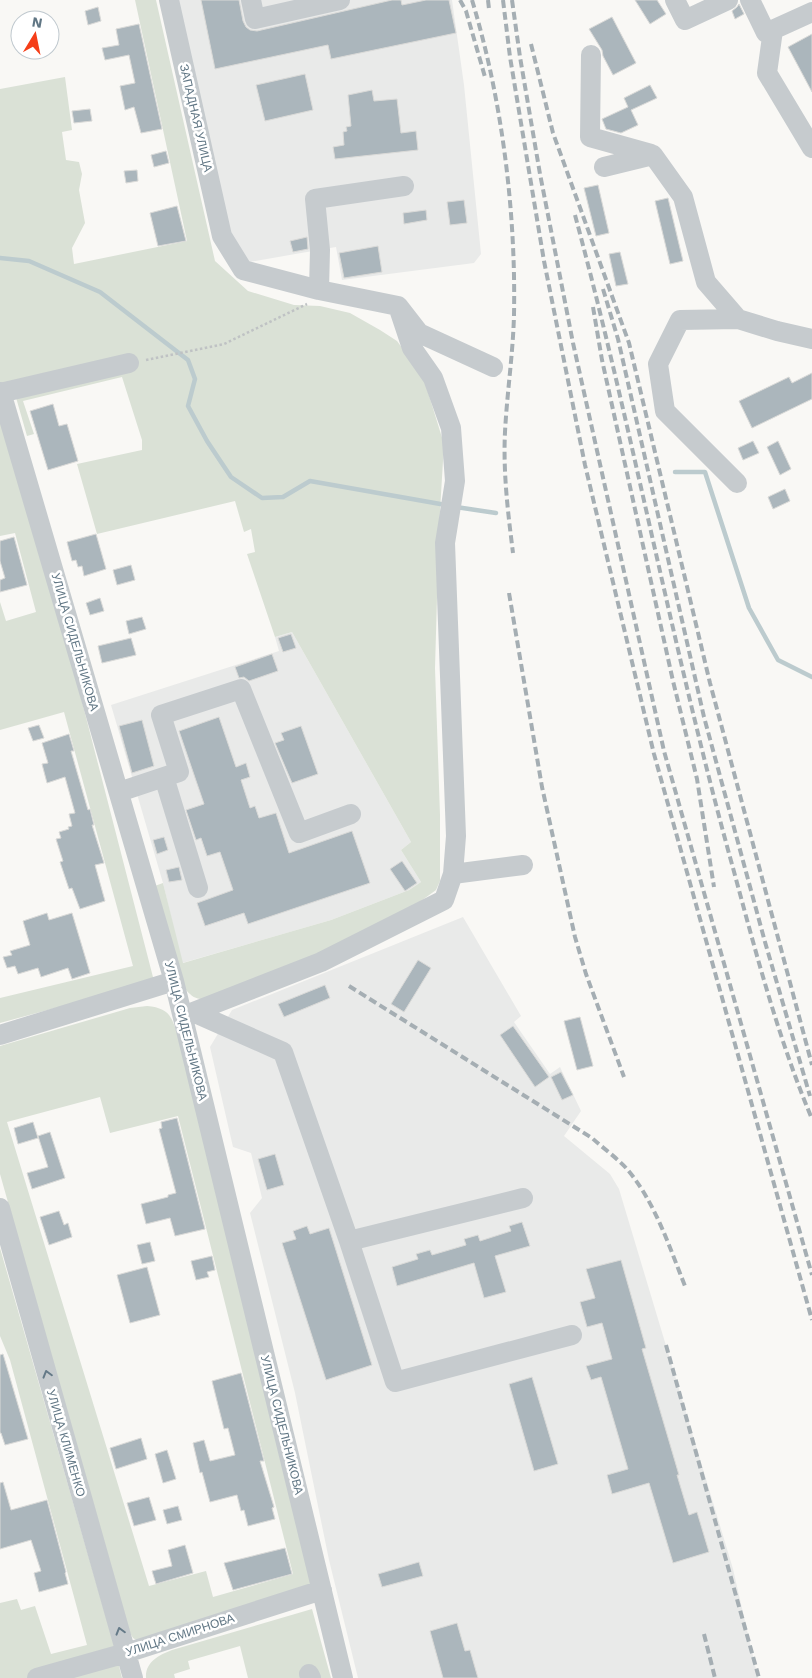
<svg xmlns="http://www.w3.org/2000/svg" width="812" height="1678" font-family="'Work Sans',sans-serif">
  <style>
    .built { fill: #e9eae9 }
    .green { fill: #dae1d6; fill-rule: evenodd }
    .lines { fill: none; stroke-linecap: round; stroke-linejoin: round }
    .stream { stroke: #bccbce; stroke-width: 4.5 }
    .building { fill: #abb6bc; stroke: #dadad8 }
    .path { stroke: #bfc2c4; stroke-width: 2.5; stroke-dasharray: 2.5 2.5; stroke-linecap: butt }
    .minor { stroke: #c6cbce; stroke-width: 20 }
    .rail { stroke: #a5aeb3; stroke-width: 4; stroke-dasharray: 8 4; stroke-linecap: butt }
    .oneway { stroke: #657a88 }
    .labels { text-anchor: middle; stroke-width: 5; stroke-linejoin: round; paint-order: stroke }
    .street-label { font-size: 12px; fill: #607684; stroke: #fff }
  </style>
  <rect width="100%" height="100%" fill="#f9f8f5"/>
  <path class="built" d="M178 0H452L464 85 481 254 474 263 342 280 336 247 249 262 232 245Z
    M292 632 411 842 401 850 421 882 409 890 331 920 182 963 163 883 111 705 279 651 275 637Z
    M463 917 521 1016 514 1022 550 1074 560 1067 581 1111 564 1136 610 1174 619 1189 733 1569 758 1678H358L329 1560 295 1393 250 1213 262 1198 251 1153 233 1147 210 1047 232 1010Z"/>
  <path class="green" d="M135 0H156L215 261 248 291 294 305 320 306 350 313 380 330 397 341 423 376 444 444 439 528 435 668 440 815V881L436 890 421 901 314 961 208 1000C200 999 195 999 190 994 174 980 159 910 152 887L163 883 183 963 331 920 409 890 421 882 401 850 411 842 292 632 275 637 247 554 255 552 251 529 244 532 235 501 97 534 77 464 142 450V440L122 377 23 401 34 434 27 436 13 387 0 390V89L65 77 72 130 62 132 66 160 79 162 82 174 79 190 85 223 72 248 74 264 187 241Z
    M0 420 72 663 154 981 0 1023V998L133 966 64 712 0 730V602L6 621 36 612 15 533 0 536Z
    M147 1006C167 1008 171 1014 177 1033L315 1588 138 1641 133 1638 130 1633 0 1174V1046L130 1008ZM100 1097 110 1133 178 1116 293 1574 213 1597 206 1571 149 1586 7 1122Z
    M0 1248 116 1652 29 1678H0V1603L17 1599 21 1610 35 1606 51 1654 87 1645 10 1360 0 1336Z
    M312 1609 331 1678H248L240 1646 188 1661 190 1669 174 1674 175 1678H146C145 1662 159 1655 172 1650Z
    M118 1662 122 1678H65Z"/>
  <g class="lines">
    <path class="stream" d="M0 258 29 261 100 292 188 360 195 379 188 406 207 441 231 477 262 498 283 497 310 481 446 505
      M675 472H705L749 608 778 660 812 677
      M456 507 496 513"/>
  </g>
  <path class="building" d="M201 0H239L243 21 246 27 250 30 257 31 392 0H401L402 5 426 0H449L456 33 331 59 328 45 215 69Z
    M635 0H657L666 14 650 24Z
    M739 4 744 14 735 19 732 11 737 7Z
    M98 7 101 21 88 25 85 11Z
    M612 17 636 63 613 75 603 56 602 50 589 29Z
    M139 24 162 129 141 133 134 107 125 110 120 86 135 83 129 55 105 60 102 48 119 45 116 29Z
    M812 34V92L788 47Z
    M305 74 313 110 265 121 256 85Z
    M650 85 657 98 631 110 638 125 621 133 606 129 602 119 628 107 624 98Z
    M372 90 374 101 397 99 401 133 416 131 418 150 335 159 333 147 344 145 343 132 347 131 346 127 351 126 348 95Z
    M90 109 92 121 74 123 72 111Z
    M166 151 169 163 154 167 151 155Z
    M137 170 138 181 126 183 124 171Z
    M598 185 609 233 596 236 584 188Z
    M668 198 683 261 670 264 655 201Z
    M464 200 467 223 450 225 447 202Z
    M177 206 186 241 158 246 150 213Z
    M426 210 427 220 404 224 403 213Z
    M307 237 308 249 293 252 290 241Z
    M378 246 382 272 344 278 339 253Z
    M620 252 628 284 616 286 609 254Z
    M812 373V399L752 428 739 401 789 377 792 383Z
    M53 404 59 426 67 424 78 461 48 470 30 411Z
    M753 441 759 453 743 460 738 448Z
    M778 441 791 469 780 475 767 447Z
    M785 489 790 501 773 509 768 497Z
    M96 534 106 569 84 576 82 566 78 567 76 560 72 561 67 542Z
    M14 537 27 585 0 592V580L5 578 0 561V541Z
    M131 565 135 580 117 585 113 570Z
    M100 598 104 611 90 615 86 603Z
    M142 617 146 629 129 634 126 621Z
    M291 634 296 648 283 652 278 638Z
    M131 638 136 655 102 663 98 646Z
    M272 654 278 671 249 681 244 677 239 678 235 667Z
    M219 717 236 767 246 763 250 777 241 780 250 808 255 806 259 818 276 813 289 853 352 831 370 883 248 924 244 913 205 926 197 903 233 890 220 852 207 856 201 838 196 840 186 810 204 804 179 731Z
    M142 720 154 766 132 773 119 726Z
    M39 725 44 738 33 741 28 728Z
    M301 726 318 774 292 783 275 743 284 740 281 733Z
    M69 734 74 751H71L88 810 90 809 94 825H92L104 863 95 865 105 901 80 909 72 888 69 889 60 862 63 861 56 839 61 838 59 832 69 829 68 827 72 826 69 814 75 813 65 777 47 783 42 764 48 763 42 743Z
    M164 837 168 850 157 854 153 840Z
    M402 861 417 883 405 891 390 869Z
    M179 867 182 880 169 882 166 870Z
    M47 913 49 920 72 913 90 973 72 979 68 968 41 977 38 968 18 974 15 966 7 968 3 957 12 955 10 951 30 945 23 921Z
    M418 960 431 968 404 1012 391 1004Z
    M325 985 330 998 284 1017 278 1004Z
    M580 1017 593 1066 577 1070 564 1021Z
    M513 1026 549 1077 535 1087 500 1035Z
    M561 1072 573 1095 562 1100 551 1077Z
    M177 1118 205 1229 175 1236 170 1218 146 1224 141 1204 168 1197V1195L176 1193 159 1129 162 1128 161 1122Z
    M33 1122 38 1138 18 1144 14 1128Z
    M50 1132 65 1178 32 1189 27 1173 48 1167 38 1136Z
    M275 1154 284 1185 267 1190 258 1159Z
    M59 1211 64 1225 68 1223 72 1237 49 1245 40 1217Z
    M522 1222 530 1246 495 1256 506 1292 484 1298 474 1263 397 1286 392 1267 418 1259 416 1254 430 1250 432 1255 466 1245 464 1239 478 1235 480 1241 511 1231 509 1226Z
    M307 1226 310 1234 329 1228 372 1365 326 1380 282 1243 296 1239 293 1231Z
    M150 1242 155 1261 142 1264 137 1245Z
    M212 1256 215 1270 207 1272 209 1277 196 1280 191 1261Z
    M621 1260 646 1348 642 1349 679 1475H677L689 1515 697 1512 709 1552 673 1563 649 1483 612 1494 607 1475 628 1469 601 1377 591 1380 586 1366 612 1359 602 1323 587 1327 580 1302 595 1298 586 1269Z
    M147 1267 160 1315 130 1323 117 1275Z
    M3 1354 28 1439 5 1445 1 1433H0V1355Z
    M241 1373 264 1461H260L274 1507 272 1508 275 1519 248 1526 244 1510 241 1511 237 1495 210 1502 202 1472 200 1473 193 1443 204 1440 210 1461 235 1455 228 1428 224 1429 212 1381Z
    M532 1377 558 1464 534 1471 509 1384Z
    M141 1438 147 1459 116 1469 110 1448Z
    M167 1450 176 1479 163 1483 155 1454Z
    M3 1482 11 1510 47 1500 66 1572 65 1573 68 1584 39 1592 34 1573 41 1571 31 1540 0 1549V1483Z
    M149 1497 156 1520 134 1526 127 1503Z
    M178 1506 182 1520 167 1524 163 1510Z
    M185 1545 193 1573 156 1584 152 1571 172 1566 168 1550Z
    M285 1548 292 1574 233 1590 224 1563Z
    M419 1562 423 1576 382 1587 378 1574Z
    M457 1623 465 1651 470 1650 478 1678H443L430 1631Z"/>
  <g class="lines">
    <path class="path" d="M146 360 224 344 307 304"/>
    <path class="minor" d="M169 0 222 236 243 270 319 290 398 306 419 333 493 367
      M251 0 255 19 340 0
      M675 0 685 20 728 0
      M750 0 766 33 812 12
      M773 30 767 73 812 148
      M591 55 590 137 651 154
      M604 167 653 155 683 197 706 282 738 319 777 331 812 339
      M319 290 320 250 315 199 404 186
      M1 392 174 981 343 1678
      M0 393 129 363
      M737 483 665 411 658 364 680 320 738 319
      M164 777 198 888
      M119 792 179 772 161 715 241 689 299 833 351 814
      M453 874 523 865
      M193 1012 283 1052 349 1241 395 1382 572 1335
      M183 1016 321 962 444 900 453 874 456 836 445 543 455 481 451 428 433 378 412 348 398 306
      M0 1035 174 981
      M0 1208 133 1678
      M349 1241 523 1198
      M309 1674 311 1678
      M37 1678 126 1653 322 1590"/>
    <path class="rail" d="M460 0 466 11 485 77
      M472 0C502 99 516 212 514 315 513 354 507 393 505 432 503 473 508 513 513 553
      M488 0 489 9
      M503 0 510 57 544 261 585 465 654 754 812 1320
      M512 0 520 57 540 174 573 343 664 751 812 1275
      M531 44 553 133 629 343 710 683 812 1065
      M575 215C633 431 673 652 733 868 756 953 778 1038 812 1119
      M603 289 618 339 704 717 765 942 810 1096
      M593 307 602 360 673 681 697 779 714 887
      M509 593 542 787 575 937 586 974 624 1077
      M349 986 592 1138C603 1148 617 1158 627 1169 655 1202 669 1246 685 1286
      M666 1345 759 1678
      M704 1634 715 1678"/>
  </g>
  <defs><path id="oneway-chevron" d="M-2-3.5L2.5 0L-2 3.5" fill="none" stroke-width="1.6" stroke-linecap="round" stroke-linejoin="round" transform="scale(1.25)"/></defs>
  <g class="oneway">
    <use href="#oneway-chevron" transform="translate(47 1374) rotate(-106)"/>
    <use href="#oneway-chevron" transform="translate(120 1631) rotate(-106)"/>
  </g>
  <g class="labels">
    <g class="street-label">
      <text transform="translate(196 118) rotate(77)" y="4">ЗАПАДНАЯ УЛИЦА</text>
      <text transform="translate(75 642) rotate(74)" y="4">УЛИЦА СИДЕЛЬНИКОВА</text>
      <text transform="translate(186 1031) rotate(76)" y="4">УЛИЦА СИДЕЛЬНИКОВА</text>
      <text transform="translate(282 1425) rotate(76)" y="4">УЛИЦА СИДЕЛЬНИКОВА</text>
      <text transform="translate(66 1443) rotate(74)" y="4">УЛИЦА КЛИМЕНКО</text>
      <text transform="translate(180 1635) rotate(-18)" y="4">УЛИЦА СМИРНОВА</text>
    </g>
  </g>
  <g transform="translate(35 35) rotate(10)"><circle r="24" fill="#ffffff" stroke="#bfc8ce"/>
  <path d="M0-4L9 19L0 12L-9 19Z" fill="#f53e18"/>
  <text y="-8" font-size="14" font-weight="bold" text-anchor="middle" fill="#607684">N</text>
  </g>
</svg>
